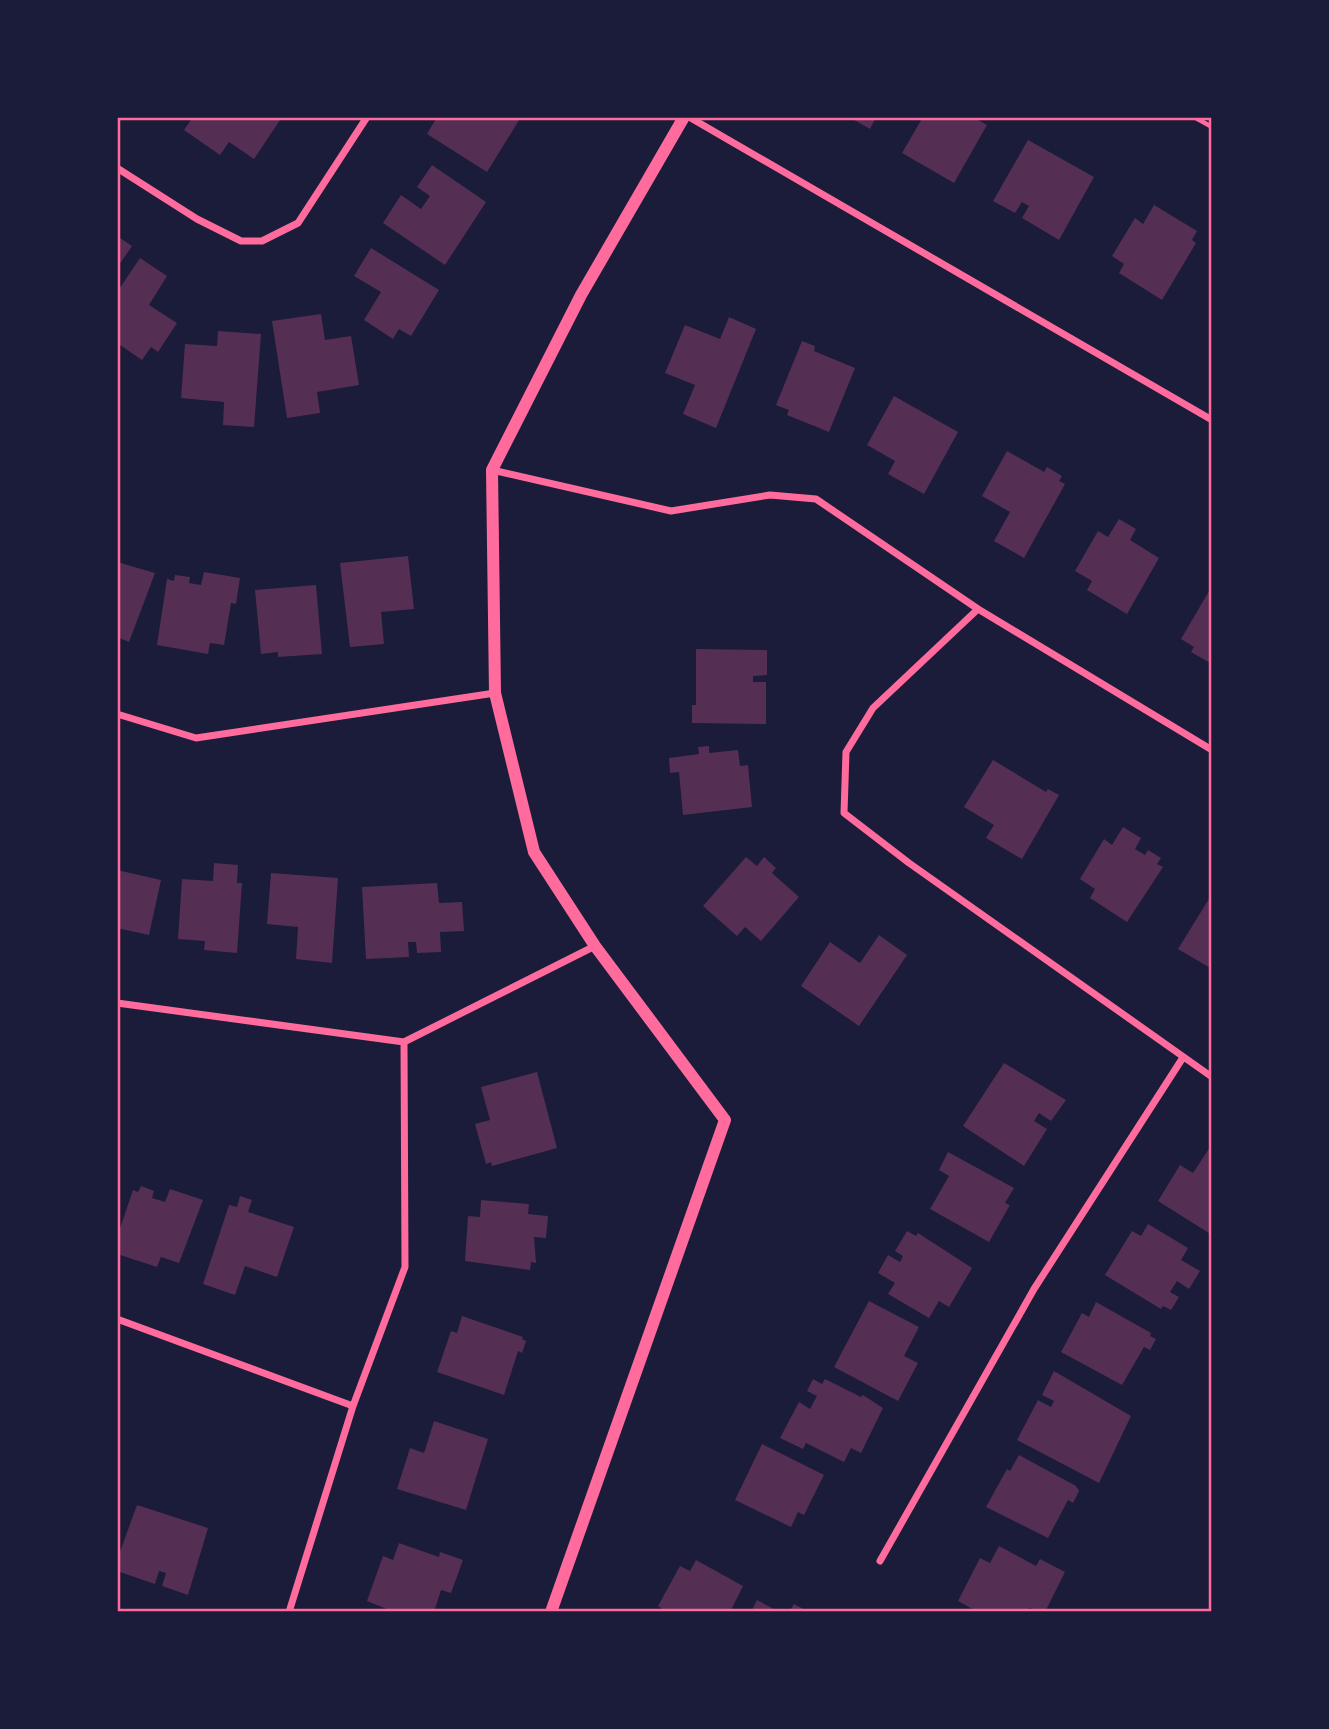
<svg xmlns="http://www.w3.org/2000/svg" width="1329" height="1729" font-family="'Fira Sans',sans-serif">
  <style>
    .building { fill: #542f53 }
    .lines { fill: none; stroke-linecap: round; stroke-linejoin: round }
    .path { stroke: #ff6b9d; stroke-width: 4.5 }
    .minor { stroke: #ff6b9d; stroke-width: 7 }
    .tertiary { stroke: #ff6b9d; stroke-width: 12 }
    .neatline { fill: none; stroke: #ff6b9d; stroke-width: 2.5 }
  </style>
  <rect width="100%" height="100%" fill="#1b1b3a"/>
  <path class="building" d="M193 117H282L254 159 229 142 220 155 184 130Z
    M437 117H521L487 172 427 134Z
    M849 117H876L870 129Z
    M923 117H973L987 125 954 183 902 153Z
    M1028 140 1094 177 1059 240 1022 218 1029 206 1022 202 1015 213 993 201Z
    M432 165 486 202 445 265 383 223 401 195 421 209 430 196 417 187Z
    M1154 205 1197 231 1192 240 1196 243 1162 300 1119 273 1124 264 1112 256 1135 218 1143 224Z
    M117 236 132 246 117 268Z
    M371 248 439 290 411 336 399 329 393 339 364 320 381 292 354 276Z
    M140 258 167 276 149 305 177 323 158 352 151 347 142 360 117 343V292Z
    M321 314 325 340 351 336 359 385 317 392 320 413 287 418 272 321Z
    M729 317 756 329 716 428 683 414 695 385 665 373 685 325 720 339Z
    M218 331 261 334 254 427 223 425 224 402 181 398 185 344 217 346Z
    M802 341 815 346 814 351 855 368 829 432 787 415 789 410 776 405Z
    M894 396 958 432 924 494 888 474 895 461 867 445Z
    M1007 451 1044 472 1047 467 1062 476 1059 481 1065 484 1024 558 994 541 1010 512 982 496Z
    M1119 519 1136 529 1130 540 1159 558 1127 614 1087 590 1092 581 1075 571 1098 531 1108 537Z
    M408 556 414 609 381 612 384 644 350 647 340 563Z
    M117 562 155 573 129 642 117 637Z
    M204 572 240 578 236 604 231 603 224 645 210 643 208 654 157 645 167 579 174 581 175 575 190 577 189 583 201 585Z
    M316 585 322 654 278 657V652L261 654 255 590Z
    M1212 586V664L1191 652 1194 647 1181 639Z
    M696 649 767 650V675L753 676V682H766V724L692 723V705H696Z
    M709 746V753L738 750 740 766 748 765 752 807 683 815 679 772 670 773 669 758 699 754 698 747Z
    M993 760 1046 792 1048 789 1059 795 1022 859 986 838 994 825 964 807Z
    M1123 827 1141 838 1135 849 1145 855 1148 850 1161 858 1157 864 1163 867 1127 922 1090 898 1095 889 1080 879 1104 839 1112 845Z
    M746 857 757 866 764 857 776 868 772 873 799 897 761 941 745 927 737 936 703 906Z
    M214 863 238 865 237 883H242L237 953 204 950 205 941 178 939 182 879 213 881Z
    M117 870 161 880 149 935 117 928Z
    M271 873 338 878 332 963 296 959 298 927 267 924Z
    M437 883 439 903 462 902 464 931 440 932 441 952 417 953 416 942H408L409 957 366 959 362 887Z
    M1212 894V969L1178 949Z
    M879 935 907 955 859 1026 801 986 830 942 860 963Z
    M1004 1063 1066 1100 1051 1121 1039 1113 1034 1121 1047 1129 1024 1166 963 1126Z
    M537 1072 557 1148 492 1166 491 1162 486 1164 475 1124 490 1120 481 1087Z
    M1212 1144V1235L1158 1201 1180 1165 1193 1173Z
    M948 1152 1014 1188 1005 1203 1010 1205 989 1242 930 1209 949 1176 939 1170Z
    M141 1186 154 1191 152 1198 165 1202 170 1189 203 1200 179 1263 161 1257 157 1267 117 1254V1237L133 1190 138 1192Z
    M240 1196 252 1200 248 1212 294 1227 277 1277 245 1266 235 1295 203 1284 229 1205 237 1207Z
    M481 1200 529 1204 528 1214 548 1216 546 1238 534 1237 536 1263 531 1262 530 1270 465 1261 468 1216 480 1217Z
    M1148 1224 1188 1248 1181 1260 1200 1271 1189 1289 1177 1281 1170 1292 1179 1297 1171 1310 1163 1306 1161 1309 1105 1275 1132 1231 1141 1236Z
    M907 1231 916 1236 918 1233 972 1268 949 1307 939 1301 929 1318 888 1294 895 1283 878 1273 888 1255 900 1262 903 1256 895 1251Z
    M869 1301 919 1327 904 1356 918 1363 898 1401 834 1367Z
    M1096 1302 1151 1333 1150 1336 1156 1339 1150 1350 1144 1347 1122 1385 1061 1352 1082 1313 1089 1317Z
    M462 1316 523 1337 522 1339 526 1341 522 1353 518 1351 504 1395 437 1372 451 1331 457 1333Z
    M1054 1371 1131 1416 1099 1483 1017 1440 1038 1400 1051 1407 1054 1401 1042 1395Z
    M813 1379 822 1384 825 1379 861 1397 863 1395 883 1408 861 1453 851 1448 844 1462 806 1443 803 1449 780 1438 799 1402 810 1409 817 1396 807 1391Z
    M434 1421 488 1439 466 1510 397 1489 410 1448 424 1453Z
    M762 1444 824 1475 804 1515 798 1512 791 1527 735 1500Z
    M1019 1455 1076 1486 1079 1491 1073 1503 1068 1500 1048 1538 986 1507 1007 1469 1010 1471Z
    M137 1505 208 1528 188 1595 162 1586 166 1573 159 1571 155 1584 117 1571V1560Z
    M399 1543 439 1557 440 1552 463 1560 451 1593 441 1590 434 1612H394L367 1601 383 1556 393 1560Z
    M999 1546 1036 1566 1040 1559 1065 1572 1045 1612 1029 1608 1027 1612H978L958 1601 980 1558 990 1563Z
    M696 1560 743 1586 730 1612H666L658 1606 680 1566 690 1571Z
    M757 1600 779 1612H751Z
    M794 1604 809 1612H789Z"/>
  <g class="lines">
    <path class="path" d="M1194 117 1212 127"/>
    <path class="minor" d="M689 117 1212 420
      M117 168 197 219 241 241H262L298 223 367 117
      M492 470 671 511 770 495 816 499 978 609 1212 750
      M978 609 873 708 846 752 844 813 909 863 1212 1077
      M117 714 196 738 495 693
      M117 1003 404 1042 595 946
      M117 1319 353 1406
      M880 1561 1034 1289 1182 1059
      M289 1612 353 1406 405 1267 404 1042"/>
    <path class="tertiary" d="M551 1612 725 1120 595 946 534 852 495 693 492 470 581 295 684 117"/>
  </g>
  <rect width="1329" height="1729" fill="none" stroke="#1b1b3a" stroke-width="238"/>
  <rect x="119" y="119" width="1091" height="1491" class="neatline"/>
</svg>
